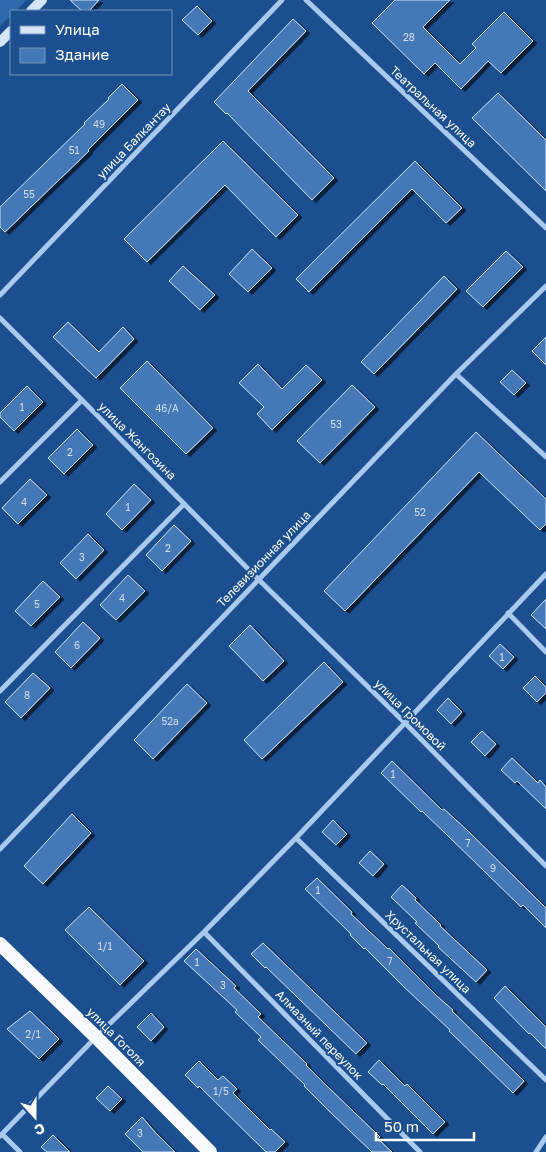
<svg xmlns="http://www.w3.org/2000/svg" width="546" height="1152" font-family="'Golos Text',sans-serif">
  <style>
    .green { fill: #2e69ad }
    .building { fill: #4478b7; stroke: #cfe3fa; filter: url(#shadow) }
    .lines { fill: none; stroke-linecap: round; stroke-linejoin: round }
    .minor { stroke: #a9c9ee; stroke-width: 5 }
    .secondary { stroke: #d6e6fa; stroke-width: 10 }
    .trunk { stroke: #f8faff; stroke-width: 14 }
    .labels { text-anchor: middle; stroke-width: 4; stroke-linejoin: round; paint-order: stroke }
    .number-label { font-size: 10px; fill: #d0dded }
    .street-label { font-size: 12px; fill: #fff; stroke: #1b4f8f }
  </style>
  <defs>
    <filter id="shadow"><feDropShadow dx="4" dy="2.5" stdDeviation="0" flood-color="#0009"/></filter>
  </defs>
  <rect width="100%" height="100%" fill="#1b4f8f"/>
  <path class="green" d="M0 0H27L15 11H11V15L0 26Z"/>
  <path class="building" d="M70 0H99L89 11H82Z
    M395 0H450L423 27 460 64 476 48 472 44 504 12 533 41 501 73 488 61 461 89 435 63 424 74 372 23Z
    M197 6 212 21 198 35 182 20Z
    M293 19 306 31 248 91 334 178 312 200 227 113 226 114 214 102Z
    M122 84 138 100 88 150 89 151 5 232 0 227V207L85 124 84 123 109 99 108 98Z
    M498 93 546 140V191L472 118Z
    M223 141 298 215 276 237 225 185 147 262 124 239Z
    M415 161 462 208 446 223 412 189 309 292 296 279Z
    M252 249 272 268 248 292 229 274Z
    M506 251 523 267 483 307 466 291Z
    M183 266 215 295 200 310 169 281Z
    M444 276 457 289 374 374 361 362Z
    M68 322 99 352 123 327 134 339 96 378 53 337Z
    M546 337V365L532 351Z
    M147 361 213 428 186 454 120 388Z
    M258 364 282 389 306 365 322 380 272 430 257 414 264 407 239 383Z
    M512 370 526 383 514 395 500 382Z
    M352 385 375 407 320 463 297 441Z
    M27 386 43 402 14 431 0 417V413Z
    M77 429 93 445 64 474 48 458Z
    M476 432 546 499V524L540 530 479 472 345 611 324 591Z
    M30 479 47 495 18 524 2 508Z
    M134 484 151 500 122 530 106 514Z
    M174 525 191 541 162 571 146 555Z
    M88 534 104 550 76 579 60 563Z
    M128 575 145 591 116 620 100 605Z
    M43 581 60 597 31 626 15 611Z
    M546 599V629L531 615Z
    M83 622 100 638 71 668 55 652Z
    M250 625 284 661 263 681 229 646Z
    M500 644 514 657 503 669 489 656Z
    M324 662 343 682 262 759 244 740Z
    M33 673 50 688 21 718 5 702Z
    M535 676 546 687V693L537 702 523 688Z
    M187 684 207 703 153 759 134 740Z
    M448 698 462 712 451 724 437 710Z
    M482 731 496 744 485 756 471 742Z
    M512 758 538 783 540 780 546 787V809L517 781 515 783 501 770Z
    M392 761 442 810 444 809 467 830 546 908V928L523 905 521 907 446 834 422 811 421 812 381 773Z
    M72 814 91 833 43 884 24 866Z
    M333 820 347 834 336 845 322 832Z
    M370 851 384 864 373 876 359 863Z
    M317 878 352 912 351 914 388 949 389 948 438 997 453 1010 452 1011 524 1081 513 1093 449 1031 450 1030 404 987 365 948 364 949 350 935 351 934 305 889Z
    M402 885 416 898 415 900 441 925 440 926 487 970 476 982 438 947 439 946 415 923 417 922 391 897Z
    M89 907 144 961 120 985 65 930Z
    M263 943 367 1043 356 1054 266 967 265 968 251 954Z
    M196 949 236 986 234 988 261 1014 258 1017 307 1064 306 1065 329 1088 380 1137 378 1139 392 1152H372L330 1112 304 1086 305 1085 258 1040 261 1037 235 1012 237 1010 184 961Z
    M505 986 546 1027V1049L530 1033 529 1034 494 998Z
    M30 1011 59 1039 39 1059 7 1029Z
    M151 1013 164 1027 151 1041 137 1027Z
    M379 1060 405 1086 407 1084 445 1122 433 1134 383 1084 382 1085 368 1072Z
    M199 1061 218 1080 223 1076 237 1089 233 1093 270 1130 271 1129 285 1142 275 1152H266L199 1086 198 1088 185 1075Z
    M108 1086 122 1099 110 1111 96 1098Z
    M142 1117 155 1132 175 1152H143L125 1134Z
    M53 1135 70 1152H47L41 1147Z"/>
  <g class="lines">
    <path class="minor" d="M306 0 546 228
      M0 295 282 0
      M0 318 82 400 258 579 405 723 546 866
      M456 374 546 457
      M0 482 82 400
      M508 613 546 652
      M0 691 184 504
      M296 838 546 1080
      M0 849 456 374 546 286
      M204 932 420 1152
      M2 1134 20 1152
      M0 1136 96 1037 204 932 296 838 546 574
      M536 1152 546 1137"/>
    <path class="secondary" d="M31 11 42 0
      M0 42 11 31"/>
    <path class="trunk" d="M0 944 96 1037 210 1152"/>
  </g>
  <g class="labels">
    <g class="number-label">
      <text x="409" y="41">28</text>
      <text x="99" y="128">49</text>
      <text x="74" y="154">51</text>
      <text x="29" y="198">55</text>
      <text x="22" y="411">1</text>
      <text x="167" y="412">46/А</text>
      <text x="336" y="428">53</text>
      <text x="70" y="456">2</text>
      <text x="24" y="506">4</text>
      <text x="128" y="511">1</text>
      <text x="420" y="516">52</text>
      <text x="168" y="552">2</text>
      <text x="82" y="561">3</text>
      <text x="122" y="602">4</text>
      <text x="37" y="608">5</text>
      <text x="77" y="649">6</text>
      <text x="502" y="661">1</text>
      <text x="27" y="699">8</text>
      <text x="170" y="725">52а</text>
      <text x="393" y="778">1</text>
      <text x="468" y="847">7</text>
      <text x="493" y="872">9</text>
      <text x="318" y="894">1</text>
      <text x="105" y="950">1/1</text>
      <text x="390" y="965">7</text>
      <text x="197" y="966">1</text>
      <text x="223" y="989">3</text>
      <text x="33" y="1038">2/1</text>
      <text x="221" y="1095">1/5</text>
      <text x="140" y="1137">3</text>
    </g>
    <g class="street-label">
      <text transform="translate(433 107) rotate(43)" y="4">Театральная улица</text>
      <text transform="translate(134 141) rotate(-46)" y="4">улица Балкантау</text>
      <text transform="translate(137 441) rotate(45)" y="4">улица Жангозина</text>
      <text transform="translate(264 559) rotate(-46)" y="4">Телевизионная улица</text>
      <text transform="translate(410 715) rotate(45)" y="4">улица Громовой</text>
      <text transform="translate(428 952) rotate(44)" y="4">Хрустальная улица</text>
      <text transform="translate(319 1035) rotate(46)" y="4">Алмазный переулок</text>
      <text transform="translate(116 1037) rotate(45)" y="4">улица Гоголя</text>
    </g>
  </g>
  <rect x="10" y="10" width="162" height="65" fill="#1b4f8f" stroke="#7695bc"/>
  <rect x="20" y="26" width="25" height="8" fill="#d6e6fa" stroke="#7695bc"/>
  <text x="55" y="35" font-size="15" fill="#ffffff">Улица</text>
  <rect x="20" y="48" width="25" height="15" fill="#4478b7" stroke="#7695bc"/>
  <text x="55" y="60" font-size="15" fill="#ffffff">Здание</text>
  <g transform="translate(35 1117) rotate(159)" stroke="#1b4f8f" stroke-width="4" paint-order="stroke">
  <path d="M0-4L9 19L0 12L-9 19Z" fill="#ffffff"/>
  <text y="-8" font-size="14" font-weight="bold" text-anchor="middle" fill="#ffffff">С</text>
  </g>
  <path d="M376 1132v8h98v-8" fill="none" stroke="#ffffff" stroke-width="2.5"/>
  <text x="384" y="1132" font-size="15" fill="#ffffff" stroke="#1b4f8f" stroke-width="4" paint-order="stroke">50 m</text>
</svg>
